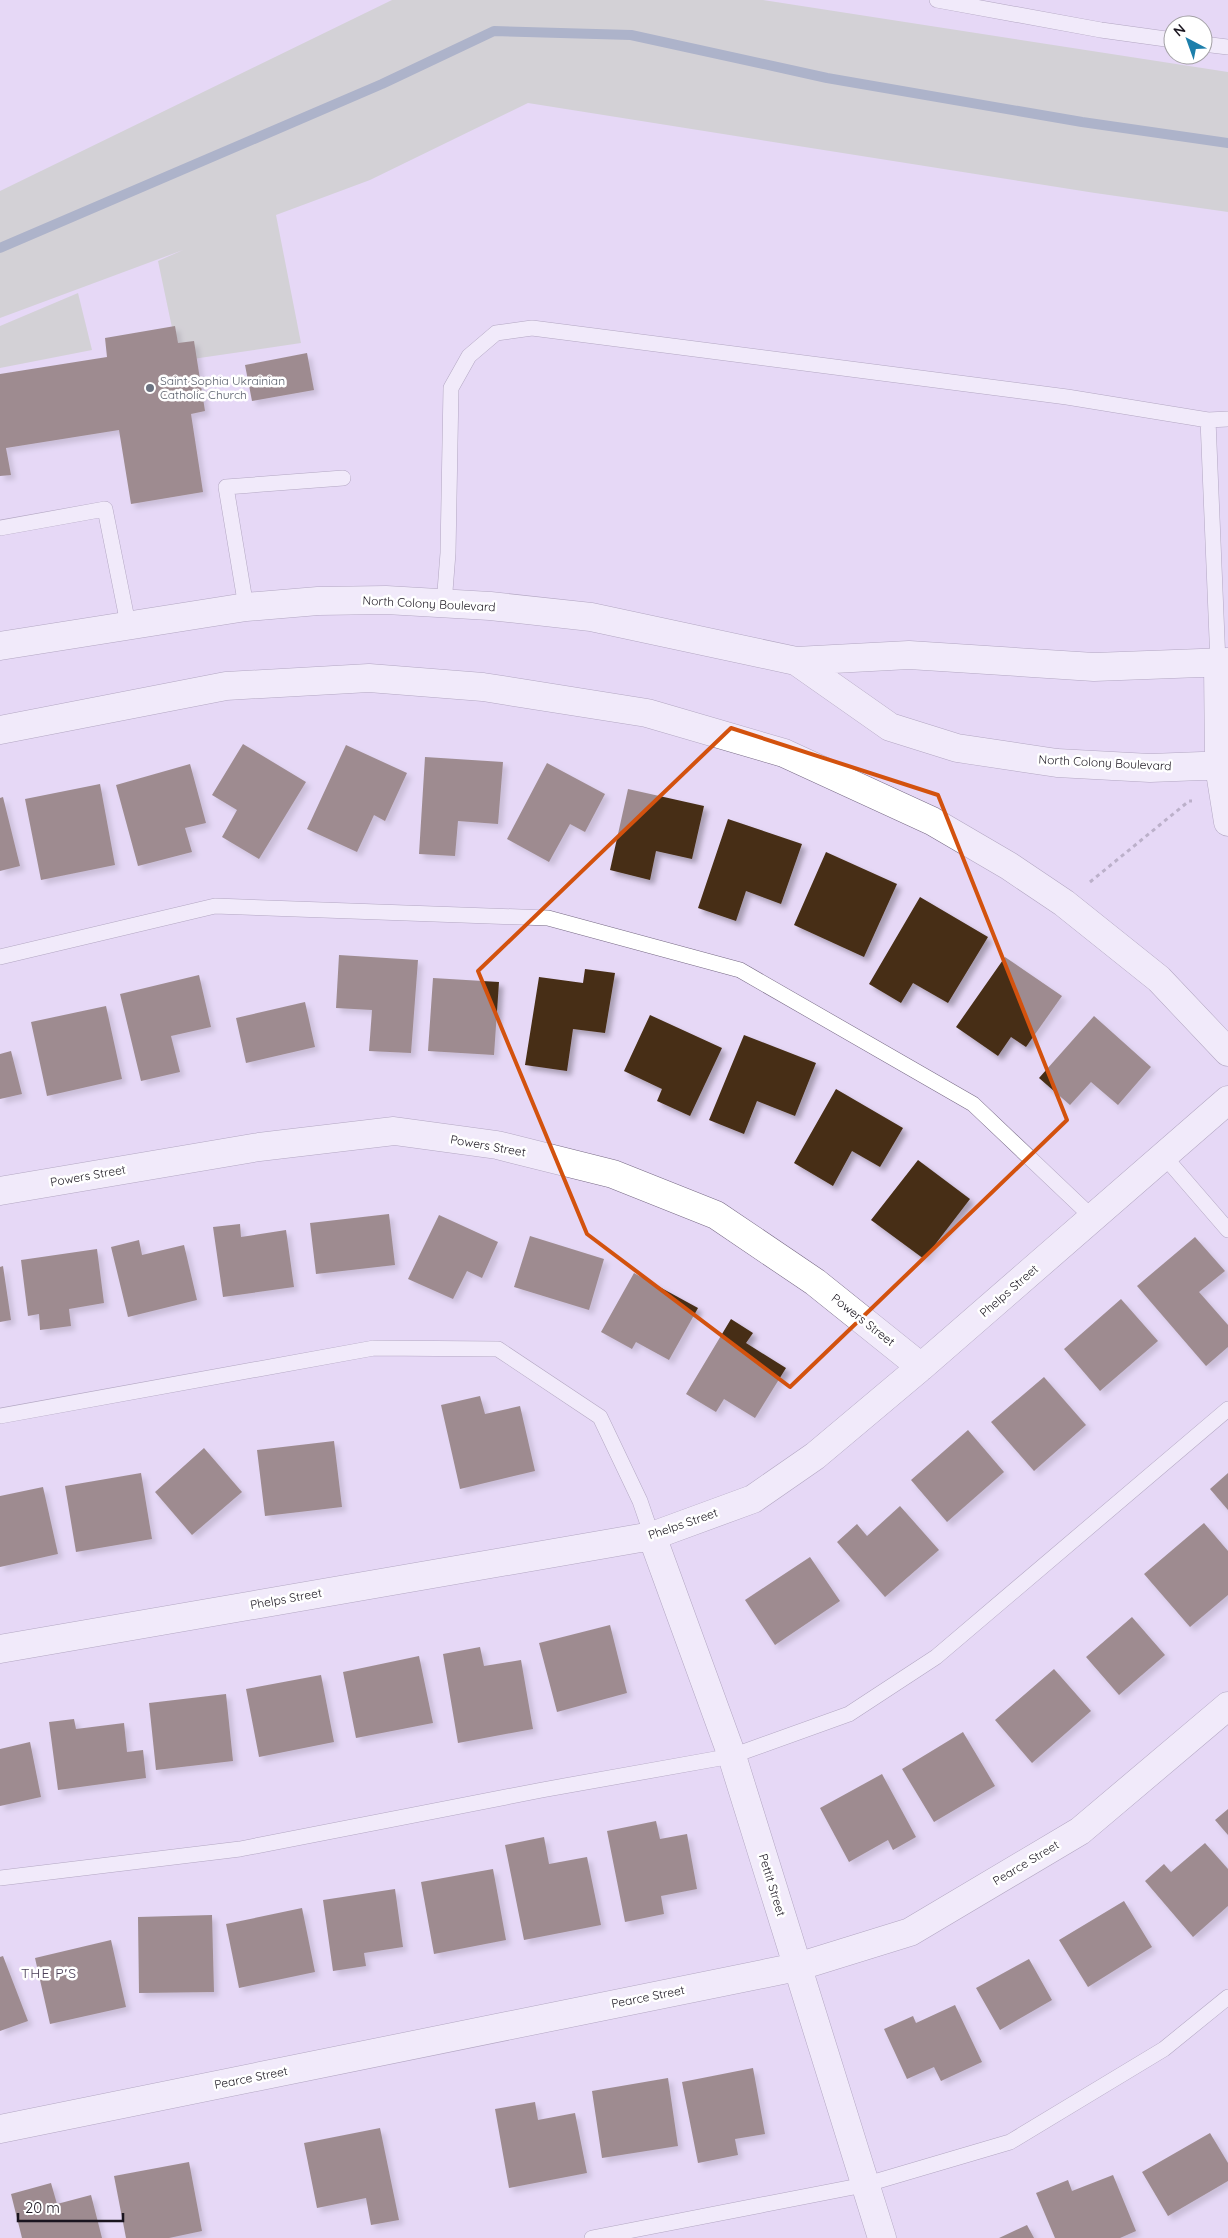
<svg xmlns="http://www.w3.org/2000/svg" width="1228" height="2238" font-family="Quicksand,sans-serif">
  <style>
    .green { fill: #bdc7b0 }
    .lines { fill: none; stroke-linecap: round; stroke-linejoin: round }
    .stream { stroke: #698594; stroke-width: 10 }
    .building { fill: #472e16; filter: url(#shadow) }
    .service-casing { stroke: #776a85; stroke-width: 16 }
    .minor-casing { stroke: #776a85; stroke-width: 29 }
    .tertiary-casing { stroke: #776a85; stroke-width: 29 }
    .path { stroke: #897f94; stroke-width: 3; stroke-dasharray: 4 4; stroke-linecap: butt }
    .service { stroke: #fff; stroke-width: 15 }
    .minor { stroke: #fff; stroke-width: 28 }
    .tertiary { stroke: #fff; stroke-width: 28 }
    .marked { fill: none; stroke: #d3520e; stroke-width: 4; stroke-linejoin: round }
    .worship-dot { fill: #6b7280; stroke: #fff; stroke-width: 2 }
    .labels { text-anchor: middle; stroke-width: 5; stroke-linejoin: round; paint-order: stroke }
    .worship-label { font-size: 12px; fill: #5b616d; stroke: #fff; text-anchor: start }
    .street-label { font-size: 12px; fill: #1a151f; stroke: #fff }
    .neighbourhood-label { font-size: 14px; letter-spacing: 1px; fill: #4d415a; stroke: #fff }
  </style>
  <defs>
    <filter id="shadow"><feDropShadow dx="4.5" dy="4.5" stdDeviation="2.5" flood-color="#0004"/></filter>
  </defs>
  <rect width="100%" height="100%" fill="#e6d8f6"/>
  <path class="green" d="M392 0H763L1228 72V212L1095 193 528 103 370 180 276 215 301 343 179 361 158 261 183 250 0 318V191Z
    M78 293 92 350 0 368V326Z"/>
  <g class="lines">
    <path class="stream" d="M0 248 382 84 494 31 631 35 827 78 1082 122 1228 143"/>
  </g>
  <path class="building" d="M175 326 178 343 194 341 205 411 191 414 203 492 131 504 119 430 6 448 11 475 0 476V374L107 357 105 338Z
    M307 353 314 390 252 401 245 365Z
    M243 744 306 782 259 859 222 837 237 810 212 795Z
    M346 745 407 773 385 821 374 815 357 852 307 829Z
    M425 757 503 762 498 824 458 821 455 856 419 854Z
    M547 763 605 794 585 832 570 824 549 862 507 839Z
    M190 764 206 823 185 828 192 852 138 866 116 785Z
    M100 784 115 865 41 880 25 799Z
    M628 789 704 806 692 859 656 851 650 880 610 870Z
    M3 797 20 866 0 871V798Z
    M728 819 802 844 781 904 746 891 736 921 698 908Z
    M826 852 897 884 864 957 794 925Z
    M920 897 988 937 948 1003 913 983 901 1003 869 984Z
    M339 955 418 960 411 1053 369 1051 372 1010 336 1008Z
    M1005 957 1062 996 1026 1047 1011 1037 998 1056 956 1027Z
    M585 969 615 973 605 1033 573 1029 567 1071 525 1065 539 977 583 983Z
    M199 975 211 1027 171 1036 180 1072 141 1081 120 994Z
    M433 978 499 982 494 1055 428 1051Z
    M305 1002 315 1047 246 1063 236 1018Z
    M106 1006 122 1079 47 1096 31 1022Z
    M650 1015 722 1048 690 1116 657 1101 662 1089 624 1071Z
    M1094 1016 1151 1067 1118 1105 1091 1082 1070 1105 1039 1078Z
    M744 1035 816 1063 795 1116 757 1101 744 1134 709 1120Z
    M11 1051 22 1094 0 1099V1054Z
    M836 1089 903 1128 880 1167 852 1151 833 1186 794 1163Z
    M918 1160 970 1199 924 1259 871 1220Z
    M389 1214 395 1265 316 1274 310 1223Z
    M439 1215 498 1242 482 1278 467 1271 453 1299 408 1279Z
    M240 1224 241 1237 286 1230 294 1287 223 1297 213 1227Z
    M530 1236 604 1259 589 1310 514 1287Z
    M1195 1237 1225 1271 1199 1292 1228 1325V1347L1206 1366 1137 1286Z
    M139 1240 142 1255 184 1245 197 1300 128 1317 111 1247Z
    M97 1249 104 1303 69 1309 71 1326 40 1330 39 1314 28 1316 21 1260Z
    M3 1266 11 1320 0 1322V1267Z
    M634 1273 698 1308 669 1360 636 1342 632 1349 601 1332Z
    M1121 1299 1158 1341 1100 1391 1064 1349Z
    M731 1319 753 1333 746 1343 786 1368 755 1418 724 1399 716 1412 686 1394Z
    M1044 1377 1086 1425 1034 1471 991 1422Z
    M480 1396 485 1414 520 1406 535 1471 460 1489 441 1405Z
    M968 1430 1004 1472 947 1522 911 1480Z
    M334 1441 342 1507 265 1516 257 1450Z
    M204 1448 242 1492 192 1535 155 1492Z
    M141 1473 152 1539 76 1552 65 1486Z
    M1228 1473V1510L1210 1489Z
    M43 1487 58 1554 0 1567V1496Z
    M900 1506 939 1550 885 1597 837 1542 857 1524 867 1536Z
    M1204 1523 1228 1551V1595L1190 1627 1144 1574Z
    M810 1557 840 1601 775 1645 745 1600Z
    M1132 1617 1165 1655 1119 1695 1086 1657Z
    M610 1625 627 1693 557 1712 539 1643Z
    M480 1647 484 1666 521 1660 533 1729 458 1743 443 1654Z
    M419 1656 433 1723 356 1738 343 1672Z
    M1054 1669 1091 1711 1032 1763 995 1720Z
    M321 1675 334 1742 259 1757 246 1689Z
    M226 1694 233 1761 156 1770 149 1703Z
    M74 1719 76 1729 124 1723 127 1752 143 1750 146 1778 58 1790 49 1722Z
    M963 1732 995 1786 934 1822 902 1769Z
    M30 1742 41 1797 0 1806V1749Z
    M882 1774 916 1837 893 1850 888 1840 849 1862 820 1808Z
    M1228 1809V1835L1215 1820Z
    M656 1821 660 1839 687 1834 697 1889 661 1896 664 1914 625 1922 607 1831Z
    M544 1837 549 1864 587 1857 601 1925 524 1940 505 1845Z
    M1205 1843 1228 1869V1906L1193 1937 1145 1881 1164 1864 1171 1872Z
    M493 1869 506 1940 434 1954 421 1882Z
    M395 1889 403 1947 364 1953 366 1966 333 1971 323 1900Z
    M1124 1901 1152 1947 1088 1987 1059 1940Z
    M302 1908 315 1972 239 1988 226 1924Z
    M212 1915 214 1992 139 1993 138 1917Z
    M111 1940 126 2007 50 2024 35 1958Z
    M3 1956 28 2021 0 2031V1957Z
    M1029 1959 1052 2000 1000 2030 976 1988Z
    M955 2005 982 2062 941 2081 934 2067 907 2079 884 2029 913 2016 916 2023Z
    M753 2068 765 2134 735 2139 738 2155 698 2163 682 2082Z
    M668 2078 678 2146 602 2158 592 2091Z
    M535 2102 538 2120 575 2113 587 2173 509 2188 495 2109Z
    M380 2128 399 2220 371 2225 366 2198 317 2208 304 2143Z
    M1210 2133 1228 2163V2181L1168 2216 1142 2172Z
    M189 2162 202 2231 169 2238H126L114 2176Z
    M1113 2175 1136 2231 1120 2238H1055L1036 2193 1068 2180 1072 2191Z
    M51 2183 57 2204 91 2195 102 2238H22L11 2194Z
    M1027 2225 1034 2238H999Z"/>
  <g class="lines">
    <defs>
      <path id="service" d="M937 0 1101 30 1173 40
        M1203 44 1228 47
        M1208 420 1228 419
        M0 528 105 509 128 624
        M444 604 448 553 451 388 469 356 496 333 532 328 1067 397 1208 420 1218 663
        M246 607 226 487 343 478
        M0 957 215 906 548 918 740 970 973 1104 1093 1218
        M1164 1156 1228 1230
        M0 1416 374 1348 498 1349 600 1417 640 1501 652 1536
        M0 1878 240 1849 542 1790 732 1756 849 1714 936 1657 1228 1409
        M592 2238 864 2185 1010 2142 1164 2049 1228 1997"/>
      <path id="minor" d="M0 730 226 686 369 678 483 687 647 713 784 753 932 821 1009 866 1064 903 1159 979 1228 1052
        M0 1191 259 1147 394 1131 497 1145 613 1174 716 1215 815 1282 921 1367
        M652 1536 732 1756 882 2238
        M0 1649 652 1536 753 1499 815 1456 921 1367 1228 1100
        M0 2129 797 1967 910 1932 1080 1831 1228 1706"/>
      <path id="tertiary" d="M0 646 246 607 318 601 386 600 490 606 591 617 796 661 909 655 1094 667 1228 662
        M796 661 890 727 957 748 1057 763 1150 768 1228 765
        M1218 663 1219 766 1228 822"/>
    </defs>
    <use href="#service" class="service-casing"/>
    <use href="#minor" class="minor-casing"/>
    <use href="#tertiary" class="tertiary-casing"/>
    <path class="path" d="M1090 882 1189 801H1192"/>
    <use href="#service" class="service"/>
    <use href="#minor" class="minor"/>
    <use href="#tertiary" class="tertiary"/>
  </g>
  <path d="M0 0H1228V2238H0ZM731 728 938 795 1067 1120 790 1387 587 1234 478 971Z" fill="#e6d8f6" fill-opacity=".55" fill-rule="evenodd"/>
  <path class="marked" d="M731 728 938 795 1067 1120 790 1387 587 1234 478 971Z"/>
  <circle class="worship-dot" cx="150" cy="388" r="5"/>
  <g class="labels">
    <g class="worship-label">
      <text x="160" y="385">Saint Sophia Ukrainian<tspan x="160" dy="14">Catholic Church</tspan></text>
    </g>
    <g class="street-label">
      <text transform="translate(429 604) rotate(3)" y="4">North Colony Boulevard</text>
      <text transform="translate(1105 763) rotate(3)" y="4">North Colony Boulevard</text>
      <text transform="translate(488 1146) rotate(10)" y="4">Powers Street</text>
      <text transform="translate(88 1176) rotate(-10)" y="4">Powers Street</text>
      <text transform="translate(1009 1291) rotate(-41)" y="4">Phelps Street</text>
      <text transform="translate(863 1320) rotate(38)" y="4">Powers Street</text>
      <text transform="translate(683 1524) rotate(-19)" y="4">Phelps Street</text>
      <text transform="translate(286 1599) rotate(-10)" y="4">Phelps Street</text>
      <text transform="translate(1026 1863) rotate(-31)" y="4">Pearce Street</text>
      <text transform="translate(772 1885) rotate(73)" y="4">Pettit Street</text>
      <text transform="translate(648 1997) rotate(-11)" y="4">Pearce Street</text>
      <text transform="translate(251 2078) rotate(-11)" y="4">Pearce Street</text>
    </g>
    <g class="neighbourhood-label">
      <text x="49" y="1978">THE P'S</text>
    </g>
  </g>
  <g transform="translate(1188 40) rotate(319)"><circle r="24" fill="#ffffff" stroke="#a3a1a5"/>
  <path d="M0-4L9 19L0 12L-9 19Z" fill="#1d7fab"/>
  <text y="-8" font-size="14" font-weight="bold" text-anchor="middle" fill="#1a151f">N</text>
  </g>
  <path d="M18 2213v8h105v-8" fill="none" stroke="#1a151f" stroke-width="2.5"/>
  <text x="25" y="2213" font-size="15" fill="#1a151f" stroke="#ffffff" stroke-width="4" paint-order="stroke">20 m</text>
</svg>
